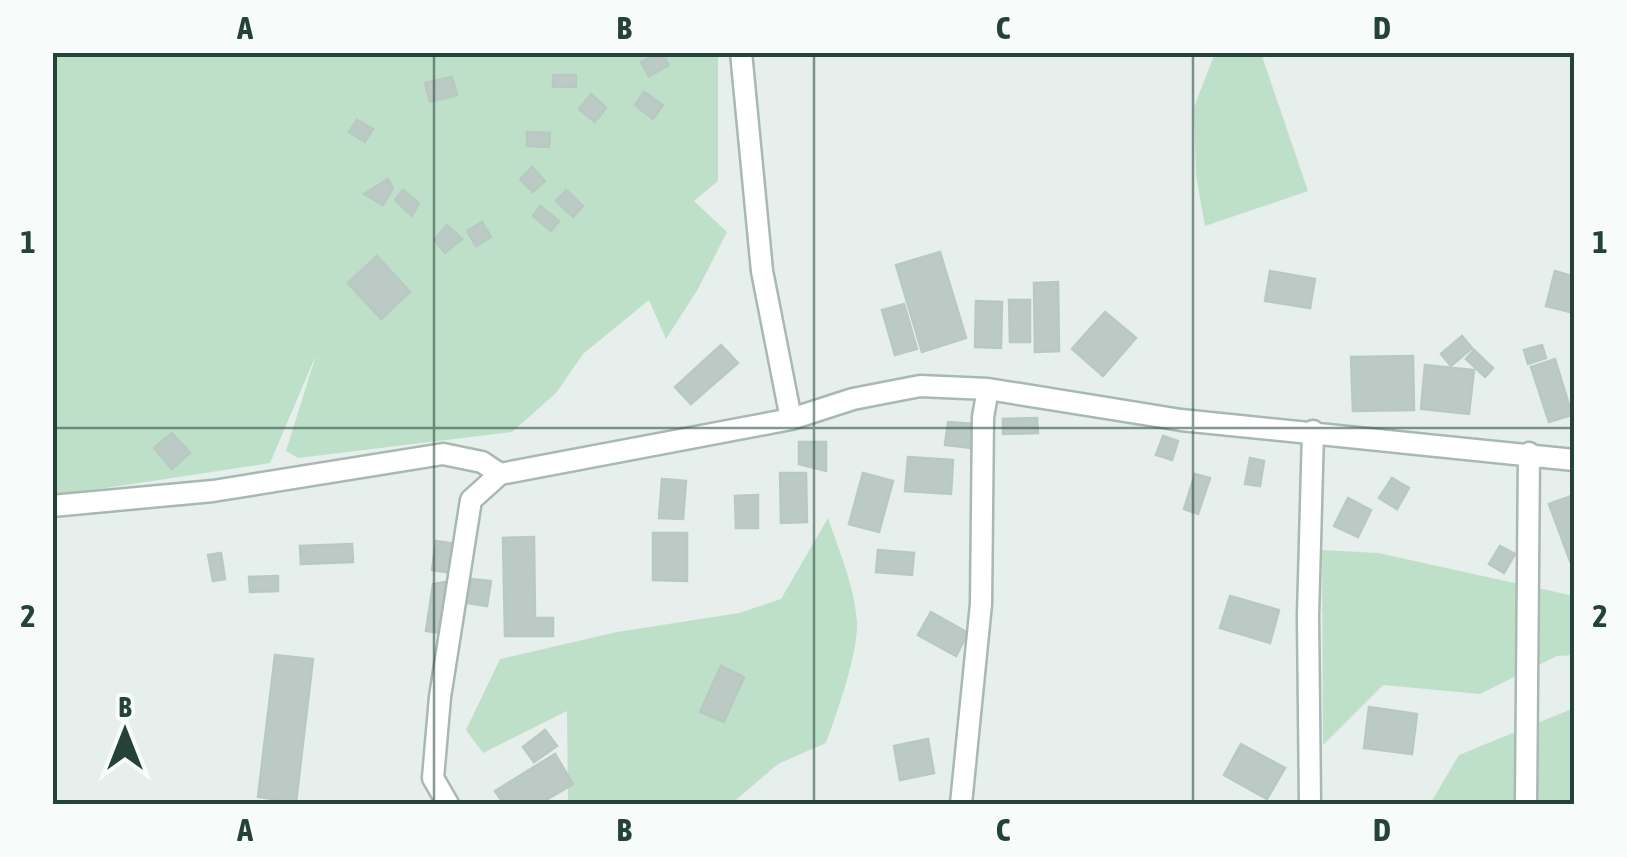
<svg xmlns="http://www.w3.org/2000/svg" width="1627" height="857" font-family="'Asap Condensed',sans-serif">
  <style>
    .green { fill: #bfe0c8 }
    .building { fill: #bbcac4; stroke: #b8c9c2; stroke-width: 2.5 }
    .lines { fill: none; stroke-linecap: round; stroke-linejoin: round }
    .street-casing { stroke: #a8b8b2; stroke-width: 25 }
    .street { stroke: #fff; stroke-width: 20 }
    .grid { fill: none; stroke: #24423a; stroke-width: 2.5; stroke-opacity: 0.55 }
    .neatline { fill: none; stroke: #24423a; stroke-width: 4 }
    .grid-label { font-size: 32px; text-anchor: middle; font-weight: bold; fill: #24423a }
  </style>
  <rect width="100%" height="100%" fill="#e6efeb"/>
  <path class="green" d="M53 53H718V181L694 201 727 232 698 289 666 339 649 300 583 354 556 393 512 432 298 458 286 451 316 355 270 463 53 496Z
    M1215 53H1261L1308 191 1205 226 1196 176 1194 107Z
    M828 518C839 551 855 587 857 623 858 653 837 713 826 743L778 764 731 804H568L567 711 483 753 466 730 500 659 617 632 739 613 781 599Z
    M1322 550 1378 553 1574 596V655L1557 656 1480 694 1383 685 1323 745Z
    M1574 708V804H1430L1459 755Z"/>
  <path class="building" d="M662 52 669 65 649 76 641 62Z
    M553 75H576V87H553Z
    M452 77 457 95 430 102 425 83Z
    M644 92 663 105 653 119 635 105Z
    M591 94 606 108 595 122 579 109Z
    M357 120 373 129 365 142 349 132Z
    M527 132 550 133 549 147 527 146Z
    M532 167 545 181 533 192 520 179Z
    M388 179 393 188 383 205 364 194Z
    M403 190 419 203 412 216 395 200Z
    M566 190 583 206 573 217 556 201Z
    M540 206 559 221 551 231 533 216Z
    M482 222 491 237 476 246 467 231Z
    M447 225 462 239 445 253 434 240Z
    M940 252 966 338 922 352 896 265Z
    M377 256 410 292 381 319 348 283Z
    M1270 271 1315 279 1310 308 1265 301Z
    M1555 271 1574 277V313L1546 306Z
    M1058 282 1059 351 1035 352 1034 283Z
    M1009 300H1030V342H1010Z
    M976 301 1002 302 1001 348 975 347Z
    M904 304 917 349 895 355 882 310Z
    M1105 312 1136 338 1103 376 1072 349Z
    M1462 336 1472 348 1451 366 1441 354Z
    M721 345 738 363 691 404 675 387Z
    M1542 345 1546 358 1528 364 1524 350Z
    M1474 350 1493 368 1485 377 1466 359Z
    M1413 356 1414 410 1353 411 1351 357Z
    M1555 359 1572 415 1549 422 1531 367Z
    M1425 365 1474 370 1469 414 1421 409Z
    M1037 418 1038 433 1003 434V419Z
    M948 422 975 424 973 448 945 445Z
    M172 433 190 453 172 469 154 448Z
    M1163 436 1178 441 1172 460 1156 455Z
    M799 442H826V471L799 464Z
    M908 457 953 460 951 494 905 491Z
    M1250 458 1264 461 1260 486 1245 484Z
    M780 473H806L807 522 781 523Z
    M863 473 893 481 879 532 849 524Z
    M1195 474 1210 478 1198 514 1184 509Z
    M1392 478 1409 488 1397 509 1379 498Z
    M662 479 686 481 683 519 659 518Z
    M758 495V528H736L735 496Z
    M1574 495V559L1570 561 1549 504Z
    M1348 498 1371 510 1358 537 1334 526Z
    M653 533H687V581L653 580Z
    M534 537 535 618H553V636H505L503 538Z
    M436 541 457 544 452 573 432 570Z
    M352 544 353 562 301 564 300 546Z
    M1500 546 1515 554 1504 573 1489 564Z
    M878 550 914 553 912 575 876 572Z
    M221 553 225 579 213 581 208 555Z
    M278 576V591L250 592 249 577Z
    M471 579 491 581 487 606 467 603Z
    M451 581 442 633 426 631 433 584Z
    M1230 596 1279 610 1270 643 1220 628Z
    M931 612 968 633 956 656 918 635Z
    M275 655 313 659 296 802 258 797Z
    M721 666 744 677 724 722 700 712Z
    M1369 707 1417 714 1412 754 1364 748Z
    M545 730 557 746 534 762 523 747Z
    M928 739 934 773 900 780 894 746Z
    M1241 744 1285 768 1267 799 1224 775Z
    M555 754 573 784 539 804H504L495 791Z"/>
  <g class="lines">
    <defs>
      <path id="street" d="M741 52 762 271 791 419
        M52 506 213 491 443 454 482 462 500 474 791 419 853 399 920 386 988 389 1181 420 1574 460
        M448 804 433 778 440 697 471 500 500 474
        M961 804 981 604 983 417 988 389
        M1310 804 1308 616 1313 431
        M1526 804 1529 453"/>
    </defs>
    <use href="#street" class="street-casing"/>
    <use href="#street" class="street"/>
  </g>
  <path class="grid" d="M434 52V804M814 52V804M1193 52V804M52 428H1574"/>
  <rect width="1627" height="857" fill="none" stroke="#f7fbf9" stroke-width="110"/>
  <g transform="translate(125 732)" stroke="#f7fbf9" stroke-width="8" paint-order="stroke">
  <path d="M0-8L18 38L0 25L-18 38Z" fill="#24423a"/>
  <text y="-15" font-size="28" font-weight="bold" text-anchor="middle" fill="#24423a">B</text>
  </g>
  <rect x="55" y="55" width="1517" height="747" class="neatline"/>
  <g class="grid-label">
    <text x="245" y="39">A</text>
    <text x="624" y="39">B</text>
    <text x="1003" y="39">C</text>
    <text x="1382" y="39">D</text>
    <text x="28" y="253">1</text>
    <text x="1600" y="253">1</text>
    <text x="28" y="627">2</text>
    <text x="1600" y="627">2</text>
    <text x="245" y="841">A</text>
    <text x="624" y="841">B</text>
    <text x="1003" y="841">C</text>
    <text x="1382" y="841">D</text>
  </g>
</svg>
